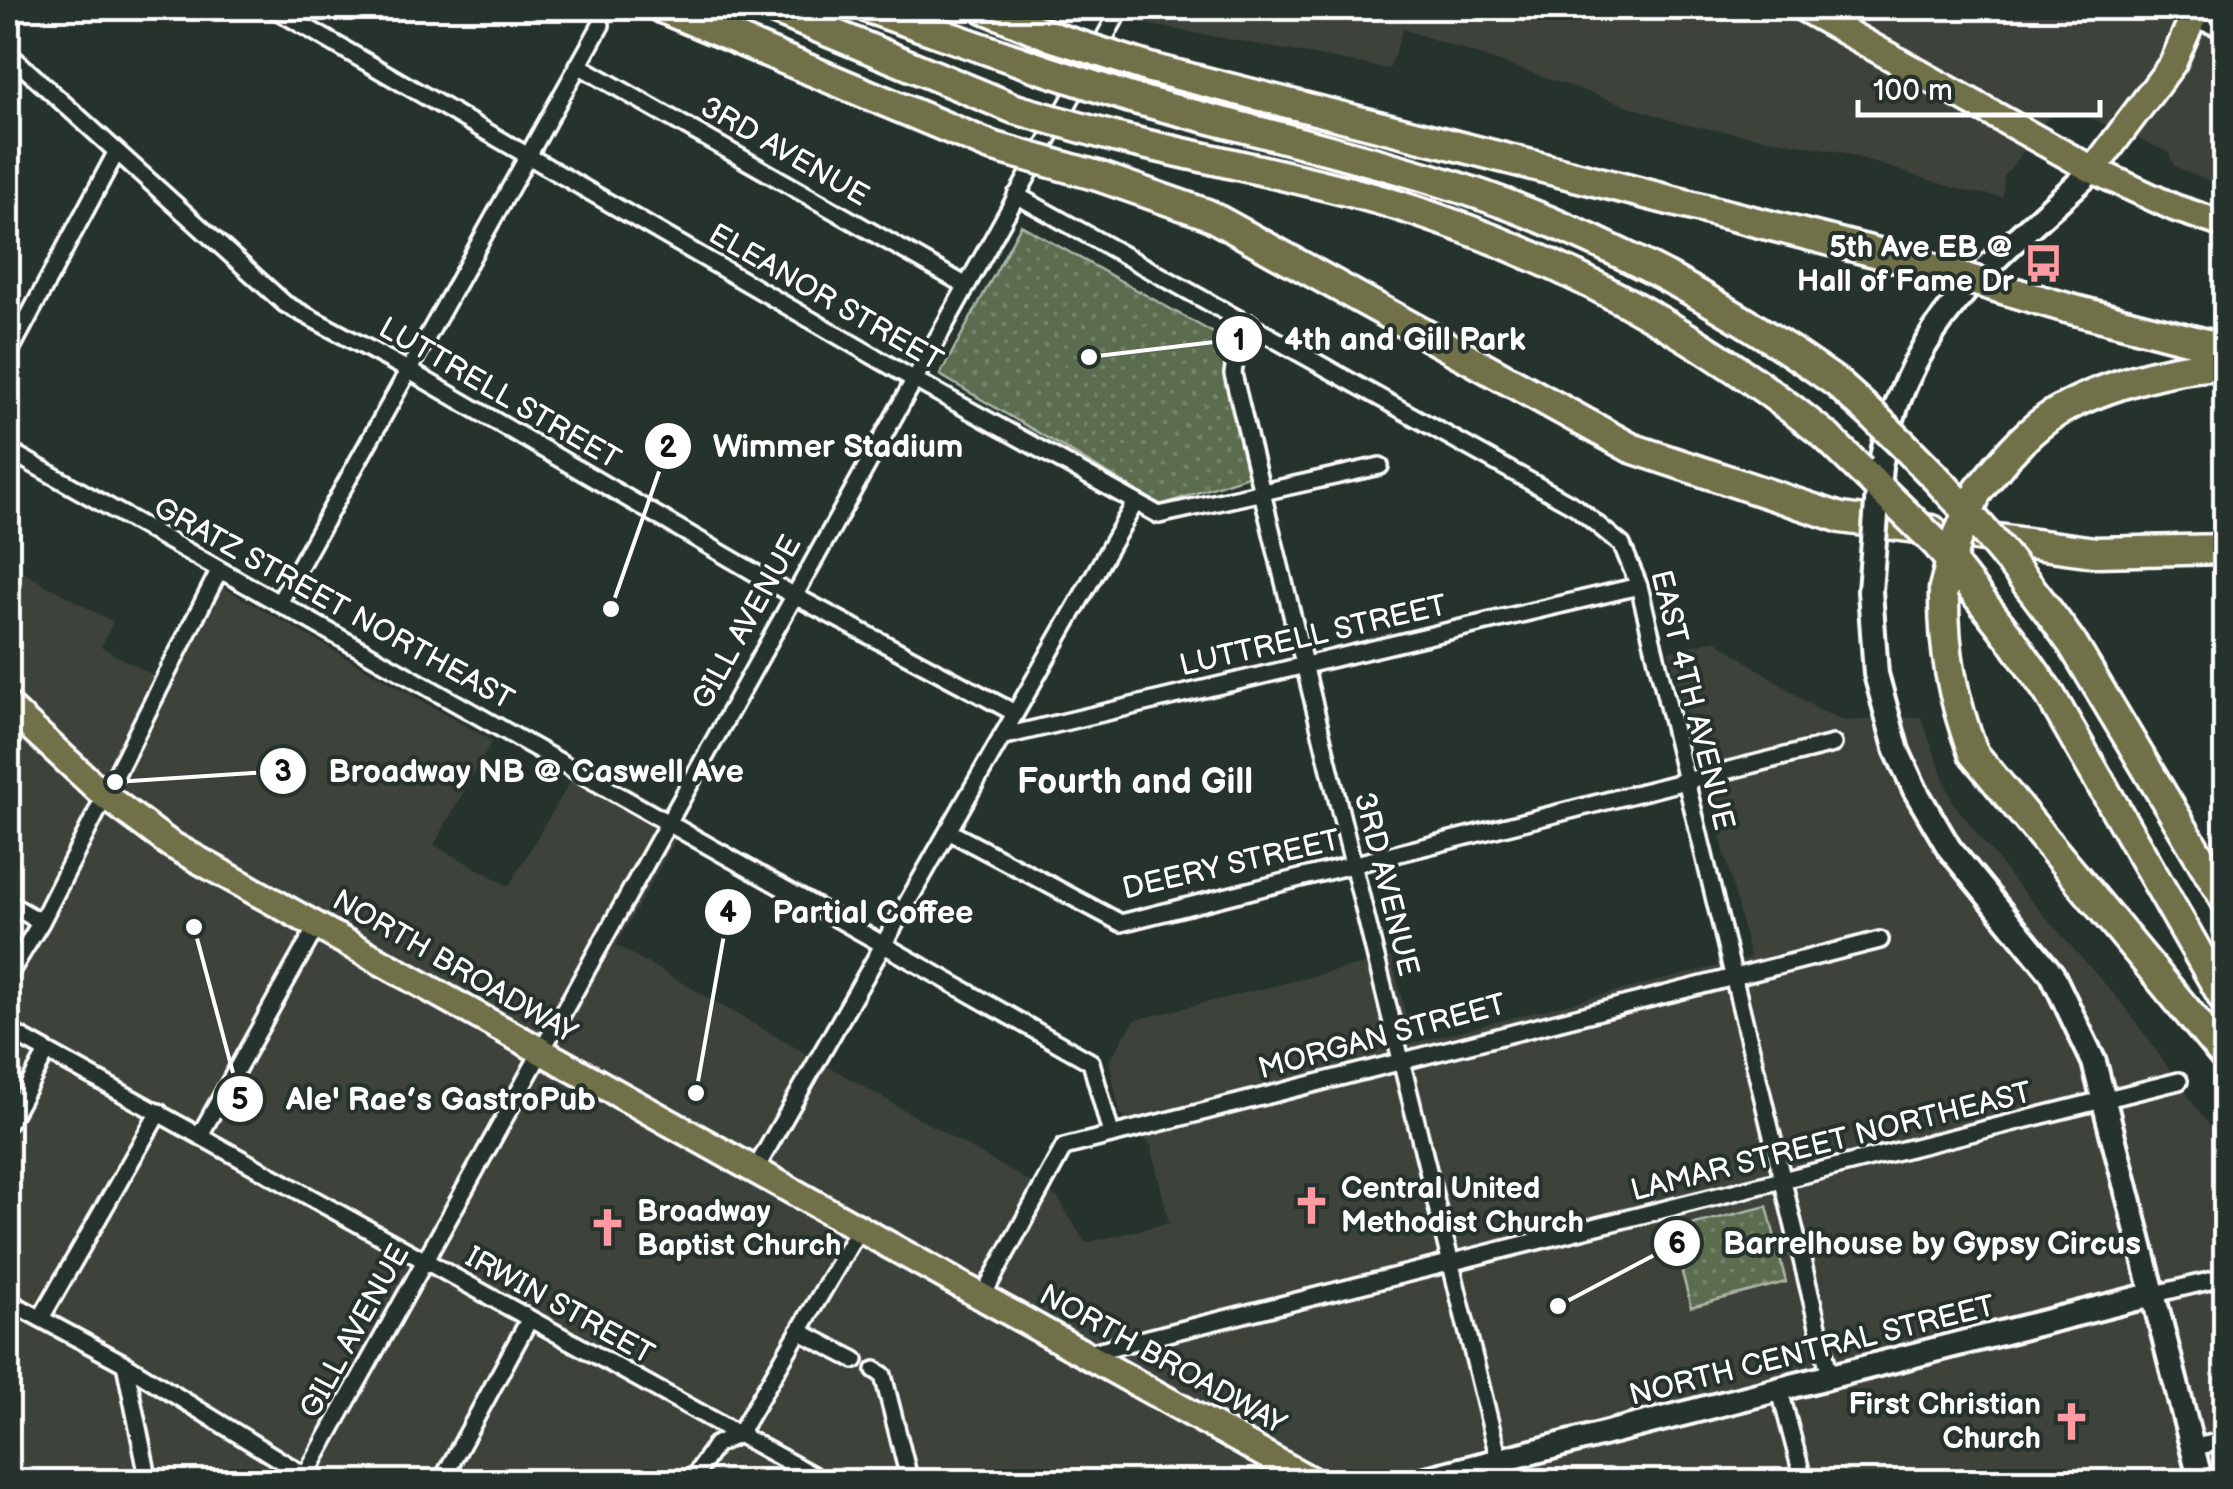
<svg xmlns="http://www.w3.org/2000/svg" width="2233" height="1489" font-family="'Balsamiq Sans',sans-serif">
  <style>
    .built { fill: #3c423b }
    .park { fill: url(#park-dots); stroke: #adb6a8; stroke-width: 2.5 }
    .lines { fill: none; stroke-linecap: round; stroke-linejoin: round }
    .minor-casing { stroke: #fff; stroke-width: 22 }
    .secondary-casing { stroke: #fff; stroke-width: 30 }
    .primary-casing { stroke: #fff; stroke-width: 32 }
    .motorway-casing { stroke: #fff; stroke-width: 35 }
    .minor { stroke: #26332d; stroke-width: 15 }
    .secondary { stroke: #26332d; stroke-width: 22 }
    .primary { stroke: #70704a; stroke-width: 25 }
    .motorway { stroke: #70704a; stroke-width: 28 }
    .secondary-bridge-casing { stroke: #fff; stroke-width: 30; stroke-linecap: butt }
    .motorway-bridge-casing { stroke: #fff; stroke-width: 35; stroke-linecap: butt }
    .secondary-bridge { stroke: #26332d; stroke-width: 22 }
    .motorway-bridge { stroke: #70704a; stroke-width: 28 }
    .labels { text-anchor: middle; stroke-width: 8; stroke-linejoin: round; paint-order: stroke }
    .street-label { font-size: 30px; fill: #fff; stroke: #26332d }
    .poi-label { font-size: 30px; font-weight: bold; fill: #fff; stroke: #26332d; text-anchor: end }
    .quarter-label { font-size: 35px; font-weight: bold; fill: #fff; stroke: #26332d }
    .leader { fill: none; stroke: #fff; stroke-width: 4 }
    .callout-dot { fill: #fff; stroke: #26332d; stroke-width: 4 }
    .mark-label { font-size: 30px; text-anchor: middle; font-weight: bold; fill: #111 }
    .callout-label { font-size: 32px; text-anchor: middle; font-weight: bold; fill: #fff; stroke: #26332d; stroke-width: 8; stroke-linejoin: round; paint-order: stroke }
  </style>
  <defs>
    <pattern id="park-dots" width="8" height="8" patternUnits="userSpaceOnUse" patternTransform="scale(2.5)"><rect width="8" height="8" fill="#5b6d50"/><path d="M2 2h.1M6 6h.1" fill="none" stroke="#74836a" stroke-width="1.8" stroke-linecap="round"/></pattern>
  </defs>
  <rect width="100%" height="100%" fill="#26332d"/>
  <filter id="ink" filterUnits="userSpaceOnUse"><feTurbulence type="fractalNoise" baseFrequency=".01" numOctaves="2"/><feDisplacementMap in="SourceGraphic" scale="20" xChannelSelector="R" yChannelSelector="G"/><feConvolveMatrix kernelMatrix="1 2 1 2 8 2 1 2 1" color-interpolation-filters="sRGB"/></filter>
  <g filter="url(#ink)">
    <path class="built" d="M2225 8V186L2191 174 2175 166 2168 152 2082 114 2048 117 2004 177 2003 197 1964 191 1838 151 1682 124 1403 29 1389 69 1141 23 1102 9Z
      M8 564 113 622 101 647 167 683 221 586 492 741 434 845 509 886 582 761 687 819 616 945 1058 1198 1085 1243 1169 1223 1151 1145 1120 1113 1109 1061 1135 1020 1392 957 1412 1043 1750 958 1710 792 1698 762 1669 651 1715 640 1817 709 1845 721 1921 717 1952 801 2012 879 2125 1007 2212 1129 2225 1160V1481H8Z"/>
    <path class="park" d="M1021 225 1224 339 1248 476 1161 505 940 375Z
      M1767 1206 1786 1282 1691 1307 1671 1230Z"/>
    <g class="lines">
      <defs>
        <path id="minor" d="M273 8 913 379 1159 515 1380 466
          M2193 19 2226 30
          M8 53 285 304 408 370 793 595 1015 713
          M578 65 965 285
          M1016 195 1576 507 1622 545 1639 586 1830 1376
          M1250 323 1236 353 1233 374 1499 1460
          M8 355 116 153
          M8 450 1091 1062 1111 1134
          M279 603 601 25
          M1001 737 1639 586
          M948 831 1121 923 1833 744
          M8 903 41 922
          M8 976 41 922 219 571
          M8 1030 825 1482
          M8 1123 46 1054
          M200 1135 318 924
          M755 1170 1135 503
          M2155 1294 2226 1277
          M982 1297 1064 1147 1880 940
          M8 1301 125 1364 315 1482
          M41 1318 159 1112
          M799 1331 855 1360
          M1088 1353 2179 1081
          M125 1364 149 1482
          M875 1370 883 1375 910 1482
          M1780 1391 1804 1482
          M2191 1448 2226 1440
          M286 1482 306 1475 1121 8
          M441 1482 529 1320
          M691 1482 715 1445 739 1434 859 1229"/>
        <path id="secondary" d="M1880 466C1908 321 1990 264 2093 170
          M1870 591 1876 674 1897 751 1915 790 1949 848 2052 974 2094 1062 2201 1482
          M1414 1482 2155 1294"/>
        <path id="primary" d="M1803 8 2093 170 2175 208 2226 225
          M2093 170 2173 63 2197 8
          M8 706 104 795 170 844 1314 1482"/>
        <path id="motorway" d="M662 8 991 146
          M771 8 1015 109
          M868 8 1039 68
          M984 8 1053 37
          M1150 68 1894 257
          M1131 98C1231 125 1333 149 1432 179 1578 223 1713 295 1837 383
          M1114 137C1204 159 1298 176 1387 202 1548 251 1695 330 1826 436
          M1098 176 1207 214 1631 448 1841 518 1932 530
          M2067 308 2226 349
          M1978 491C1999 465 2020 438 2048 418 2089 390 2176 363 2226 366
          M1975 536 2095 552 2226 549
          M1944 589C1943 649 1952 697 1973 753L2226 1058
          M2012 640 2049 693 2226 1002
          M2073 645 2226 901"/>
      </defs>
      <use href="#minor" class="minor-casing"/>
      <use href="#secondary" class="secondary-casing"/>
      <use href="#primary" class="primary-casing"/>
      <use href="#motorway" class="motorway-casing"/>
      <use href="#minor" class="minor"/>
      <use href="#secondary" class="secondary"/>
      <use href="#primary" class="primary"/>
      <use href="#motorway" class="motorway"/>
      <defs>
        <path id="secondary-bridge" d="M1870 591 1880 466"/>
        <path id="motorway-bridge" d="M1053 37 1150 68
          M1039 68 1131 98
          M1015 109 1114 137
          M991 146 1098 176
          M1894 257 2067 308
          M1837 383C1929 464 2002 545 2073 645
          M1826 436 1937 544 2012 640
          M1944 589 1956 540 1975 497"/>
      </defs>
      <use href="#secondary-bridge" class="secondary-bridge-casing"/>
      <use href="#motorway-bridge" class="motorway-bridge-casing"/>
      <use href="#secondary-bridge" class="secondary-bridge"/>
      <use href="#motorway-bridge" class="motorway-bridge"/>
    </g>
  </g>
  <defs>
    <symbol id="bus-bare" viewBox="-9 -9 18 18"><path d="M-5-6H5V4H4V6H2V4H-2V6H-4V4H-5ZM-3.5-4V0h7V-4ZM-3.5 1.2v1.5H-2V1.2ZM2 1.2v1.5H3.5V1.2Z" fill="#ff9aa2" stroke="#26332d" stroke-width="2.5" paint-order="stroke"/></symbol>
    <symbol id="church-bare" viewBox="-9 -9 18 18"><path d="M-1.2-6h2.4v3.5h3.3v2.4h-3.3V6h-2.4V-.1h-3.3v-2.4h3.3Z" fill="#ff9aa2" stroke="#26332d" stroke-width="2.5" paint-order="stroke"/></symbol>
  </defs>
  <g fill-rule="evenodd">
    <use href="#bus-bare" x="2016" y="236" width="55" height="55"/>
    <use href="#church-bare" x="1284" y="1178" width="55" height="55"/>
    <use href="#church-bare" x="580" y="1200" width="55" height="55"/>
    <use href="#church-bare" x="2044" y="1394" width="55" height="55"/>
  </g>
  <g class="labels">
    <g class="street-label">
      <text transform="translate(785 151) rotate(30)" y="10">3RD AVENUE</text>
      <text transform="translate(826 297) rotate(30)" y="10">ELEANOR STREET</text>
      <text transform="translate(500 393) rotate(30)" y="10">LUTTRELL STREET</text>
      <text transform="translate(334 603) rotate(29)" y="10">GRATZ STREET NORTHEAST</text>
      <text transform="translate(746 622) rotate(-61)" y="10">GILL AVENUE</text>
      <text transform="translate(1313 635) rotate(-13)" y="10">LUTTRELL STREET</text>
      <text transform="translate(1693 700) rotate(76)" y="10">EAST 4TH AVENUE</text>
      <text transform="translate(1231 864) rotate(-13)" y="10">DEERY STREET</text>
      <text transform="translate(1387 884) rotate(76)" y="10">3RD AVENUE</text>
      <text transform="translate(455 966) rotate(30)" y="10">NORTH BROADWAY</text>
      <text transform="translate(1382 1036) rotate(-15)" y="10">MORGAN STREET</text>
      <text transform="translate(1831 1141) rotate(-14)" y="10">LAMAR STREET NORTHEAST</text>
      <text transform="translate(560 1305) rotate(29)" y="10">IRWIN STREET</text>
      <text transform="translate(354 1331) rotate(-61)" y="10">GILL AVENUE</text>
      <text transform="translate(1812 1350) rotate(-14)" y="10">NORTH CENTRAL STREET</text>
      <text transform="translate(1163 1359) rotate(29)" y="10">NORTH BROADWAY</text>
    </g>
    <g class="poi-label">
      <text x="2014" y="257">5th Ave EB @<tspan x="2014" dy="34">Hall of Fame Dr</tspan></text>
      <text x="1341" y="1198" text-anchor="start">Central United<tspan x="1341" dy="34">Methodist Church</tspan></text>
      <text x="637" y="1221" text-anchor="start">Broadway<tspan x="637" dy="34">Baptist Church</tspan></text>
      <text x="2041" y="1414">First Christian<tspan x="2041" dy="34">Church</tspan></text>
    </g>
    <g class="quarter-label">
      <text x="1135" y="793">Fourth and Gill</text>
    </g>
  </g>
  <path class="leader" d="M1089 357L1239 339M611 609L668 446M115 782L283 771M696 1093L728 912M194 927L240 1099M1558 1306L1677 1243"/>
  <g class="callout-dot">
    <circle cx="1089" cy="357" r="10"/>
    <circle cx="611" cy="609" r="10"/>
    <circle cx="115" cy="782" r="10"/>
    <circle cx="696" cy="1093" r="10"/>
    <circle cx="194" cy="927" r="10"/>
    <circle cx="1558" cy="1306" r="10"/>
    <circle cx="1239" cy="339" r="25"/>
    <circle cx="668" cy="446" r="25"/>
    <circle cx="283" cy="771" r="25"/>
    <circle cx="728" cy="912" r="25"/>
    <circle cx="240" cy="1099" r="25"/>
    <circle cx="1677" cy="1243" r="25"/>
  </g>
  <g class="mark-label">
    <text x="1239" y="350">1</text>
    <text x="668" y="457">2</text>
    <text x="283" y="781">3</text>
    <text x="728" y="922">4</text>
    <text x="240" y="1109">5</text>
    <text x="1677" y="1253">6</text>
  </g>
  <g class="callout-label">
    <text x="1405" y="350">4th and Gill Park</text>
    <text x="838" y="457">Wimmer Stadium</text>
    <text x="536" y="782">Broadway NB @ Caswell Ave</text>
    <text x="873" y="923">Partial Coffee</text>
    <text x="441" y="1110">Ale' Rae’s GastroPub</text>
    <text x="1932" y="1254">Barrelhouse by Gypsy Circus</text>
  </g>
  <rect width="2233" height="1489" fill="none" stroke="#26332d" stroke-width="40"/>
  <rect x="20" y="20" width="2193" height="1449" fill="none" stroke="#fff" stroke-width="4" filter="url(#ink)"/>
  <path d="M1858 100v15h242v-15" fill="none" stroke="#ffffff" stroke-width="5"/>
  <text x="1873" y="100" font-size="30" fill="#ffffff" stroke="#26332d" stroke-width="8" paint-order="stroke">100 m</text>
</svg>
